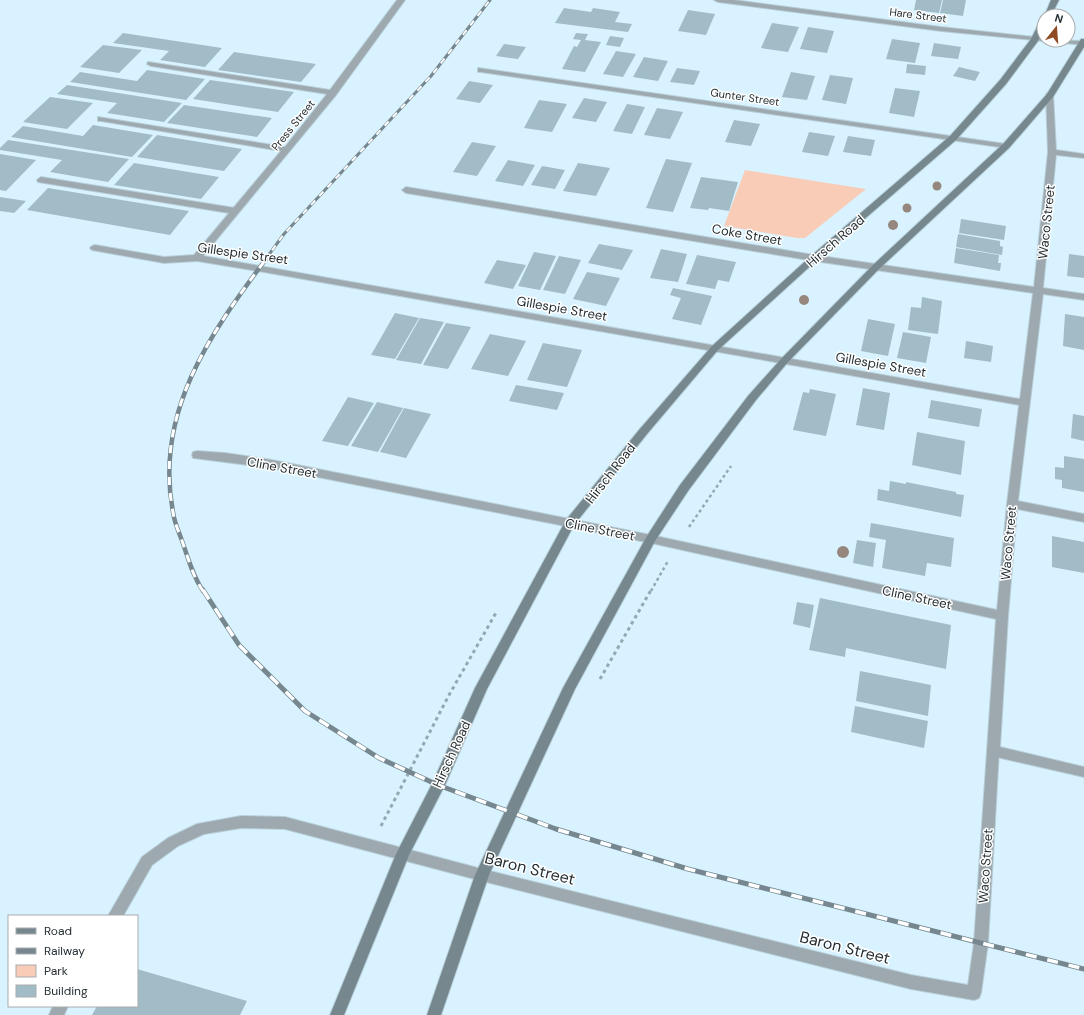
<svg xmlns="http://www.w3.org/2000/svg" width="1084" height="1015" font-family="'DM Sans',sans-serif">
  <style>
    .green { fill: #f8ccb7 }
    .building { fill: #a2bcc7 }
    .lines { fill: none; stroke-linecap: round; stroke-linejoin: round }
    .service-casing { stroke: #b8d0da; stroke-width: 2 }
    .minor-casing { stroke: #b8d0da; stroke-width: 2 }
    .secondary-casing { stroke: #b8d0da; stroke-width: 2 }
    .path-far1 { stroke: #93a8b1; stroke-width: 2.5; stroke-dasharray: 3 3; stroke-linecap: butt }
    .path { stroke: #93a8b1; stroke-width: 3; stroke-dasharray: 3.5 3.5; stroke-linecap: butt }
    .service { fill: #9da9ae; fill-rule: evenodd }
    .minor { fill: #9da9ae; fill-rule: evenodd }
    .secondary { fill: #76878e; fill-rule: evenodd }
    .rail-far2-casing { stroke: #76878f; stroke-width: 3 }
    .rail-far1-casing { stroke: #76878f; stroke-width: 4.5 }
    .rail-casing { stroke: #76878f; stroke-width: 5 }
    .rail-far2 { stroke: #fff; stroke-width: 2; stroke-dasharray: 6; stroke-linecap: butt }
    .rail-far1 { stroke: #fff; stroke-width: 3; stroke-dasharray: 8; stroke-linecap: butt }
    .rail { stroke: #fff; stroke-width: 3.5; stroke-dasharray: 11; stroke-linecap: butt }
    .tree { fill: #95877d }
    .labels { text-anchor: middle; stroke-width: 3; stroke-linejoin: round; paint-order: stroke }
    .far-street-label { font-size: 11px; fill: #252f33; stroke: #fff }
    .street-label { font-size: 13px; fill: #252f33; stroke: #fff }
    .near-street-label { font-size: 16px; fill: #252f33; stroke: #fff }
  </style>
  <rect width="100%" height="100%" fill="#d8f3ff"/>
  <path class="green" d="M745 170 866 189 805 238H797L724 226Z"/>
  <path class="building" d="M916 0H942L939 13 914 10Z
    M943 0H966L963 16 940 13Z
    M564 8 591 12 593 8 620 12 615 22 632 24 628 32 555 23Z
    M688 10 715 14 706 35 678 31Z
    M772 23 799 27 788 52 761 48Z
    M808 27 834 31 827 53 800 49Z
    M123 33 222 48 205 67 160 60 169 51 113 43Z
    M576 33 588 34 585 40 601 42 585 72 562 69 574 46 577 47 581 40 573 39Z
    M610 36 624 38 620 47 606 45Z
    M892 39 920 43 915 63 886 59Z
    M934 43 961 47 958 59 931 56Z
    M504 44 526 47 518 59 496 56Z
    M103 45 142 50 119 73 80 67Z
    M616 51 636 54 623 77 603 74Z
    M234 52 316 64 301 82 218 70Z
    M644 57 668 61 658 81 633 77Z
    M907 64 926 66 925 75 906 73Z
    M959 67 980 72 975 81 953 76Z
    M677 68 700 71 694 85 670 82Z
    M147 70 205 79 186 100 70 82 80 72 137 81Z
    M791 72 815 76 807 100 782 97Z
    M830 75 853 78 846 104 822 100Z
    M210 80 294 92 278 112 193 99Z
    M469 81 493 85 480 103 456 99Z
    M67 85 182 103 164 122 107 113 117 103 57 94Z
    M895 88 920 91 914 117 889 113Z
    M50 97 93 103 67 129 23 122Z
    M584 98 607 102 596 122 572 118Z
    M539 100 567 104 552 132 524 128Z
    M627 104 645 107 632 134 613 131Z
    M184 105 272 118 257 137 167 123Z
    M657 108 683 112 670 139 644 135Z
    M734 120 760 124 751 146 725 142Z
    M93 125 153 135 132 157 11 137 23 126 83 136Z
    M809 132 835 136 828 156 802 152Z
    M157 135 242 149 224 171 137 157Z
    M848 136 875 140 871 156 843 152Z
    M8 140 129 159 108 182 50 172 62 160 0 150V148Z
    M472 142 496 146 477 176 453 172Z
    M0 154 36 160 6 191 0 190Z
    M666 159 692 163 673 212 646 208Z
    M508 160 535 165 523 186 495 181Z
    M134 163 219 177 201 199 114 185Z
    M578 163 610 168 596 196 563 191Z
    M542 166 565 170 555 189 531 185Z
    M701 177 738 182 729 211 709 208 708 210 690 208Z
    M48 188 189 211 170 235 27 210Z
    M0 197 26 201 14 213 0 211Z
    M961 219 1006 226 1004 240 959 233Z
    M958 234 1000 241V246L1003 247 1002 255 956 247Z
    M599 244 633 250 622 270 588 263Z
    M956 248 999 255 998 263H1001L1000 271 954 263Z
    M661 249 687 254 678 282 650 278Z
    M534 252 556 256 540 290 518 286Z
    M1069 254 1084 256V278L1067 276Z
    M697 255 736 262 729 282 718 280 715 289 686 284Z
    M559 256 581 260 565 294 543 290Z
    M497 260 526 265 513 289 484 283Z
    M587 272 620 278 606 306 573 299Z
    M673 288 712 296 701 325 672 319 681 298 670 295Z
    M922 297 942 301 938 334 908 330 911 307 921 308Z
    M395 313 419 318 395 359 371 355Z
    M1065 314 1084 317V350L1063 346Z
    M420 318 444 322 421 364 396 360Z
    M868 319 895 324 888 356 861 351Z
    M446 323 471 327 448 369 423 365Z
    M903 332 931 337 926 363 897 358Z
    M490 334 526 341 508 376 471 369Z
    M966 341 993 346 991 362 964 358Z
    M543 343 582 350 567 387 527 380Z
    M516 385 564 393 557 410 509 401Z
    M863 388 890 393 884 430 856 425Z
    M810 389 836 394 826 436 793 430 803 392 809 393Z
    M348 397 374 403 348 446 322 441Z
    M931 400 982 409 979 427 928 418Z
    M377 402 403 408 378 452 351 446Z
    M404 408 431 414 406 458 380 452Z
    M1073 414 1084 416V441L1071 438Z
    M917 432 965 441 961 475 912 465Z
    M1064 456 1084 459V492L1062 488V480L1055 479V467L1064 468Z
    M890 481 906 484V482L956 492V494L964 495 961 517 877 500 878 489 889 491Z
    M871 523 954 538 951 567 927 563 925 576 882 568 886 540 869 537Z
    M1052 536 1084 542V573L1052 567Z
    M857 540 876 543 873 567 853 563Z
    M820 598 951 625 946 669 846 648 845 657 809 650Z
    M797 602 814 605 810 628 793 624Z
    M860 671 931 685 928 716 856 701Z
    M855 706 928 721 924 748 851 732Z
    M137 969 247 1001 240 1015H92L97 1006H137Z"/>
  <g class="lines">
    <defs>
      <path id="service" d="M41 177 235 208 239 211 235 214 38 182 37 180Z
        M993 746 998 747 999 751 988 943 981 993 979 998 974 1000 911 989 482 881 477 879 475 875 477 871 482 869 911 975 968 985 974 943 987 751 988 747Z"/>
      <path id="minor" d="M397 0H405L336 95 203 256 1020 399 1033 293 814 261 406 193 402 190 406 187 814 255 1034 287 1048 152 1046 95 1047 93H1053L1056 150 1084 154V158L1056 155 1043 288 1084 294V300L1043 294 1018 501 1084 514V522L1017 509 1008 616 1000 747 1084 767V777L988 755 987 751 996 619 651 543 272 468 193 458 192 455 193 452 197 451 225 453 272 460 651 535 997 610 1007 504 1019 405 258 271 197 261 164 263 92 250 90 248 92 246 95 245 164 257 194 255 281 151 101 121H98V117L285 147 327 94 151 66 147 64 148 62 330 90Z
        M714 0H734L941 27 1044 38V40L1084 41V45L941 31 718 2Z
        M478 68 1006 144 1010 146 1006 148 481 72H478Z
        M241 816 285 817 482 869 487 871 489 875 487 879 482 881 285 829 241 828 204 834 178 846 152 865 123 916H108L142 857 168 838 197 824Z
        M53 1006H68L64 1015H49Z"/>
      <path id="secondary" d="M1051 0H1059L1051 16 1044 17Z
        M1041 19H1044V28L1038 41 1006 84 956 140 817 260 718 350 647 434 574 525 487 689 445 785 409 855 344 1015H330L396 854 432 784 475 688 566 520 639 430 712 346 811 256 950 136 1000 80 1031 39Z
        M1081 39H1084V47L1053 97 1009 148 879 269 788 362 756 400 688 491 655 541 575 689 489 875 441 1015H427L475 875 563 688 647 536 680 485 748 396 782 358 873 265 1003 144 1047 94Z"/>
    </defs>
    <use href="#service" class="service-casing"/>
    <use href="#minor" class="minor-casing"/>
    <use href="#secondary" class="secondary-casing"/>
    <path class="path-far1" d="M689 527 731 466
      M651 591 668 561"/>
    <path class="path" d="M600 679 651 590
      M381 826 449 695 497 611"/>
    <use href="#service" class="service"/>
    <use href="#minor" class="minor"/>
    <use href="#secondary" class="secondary"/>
    <defs>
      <path id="rail-far2" d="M265 260 284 234 431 76 490 0"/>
      <path id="rail-far1" d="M203 591C192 575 188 557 181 538 178 530 174 521 173 512 154 413 210 334 266 259"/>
      <path id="rail" d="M203 590 239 645 305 711 379 758 438 785 556 829 688 869 1084 969"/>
    </defs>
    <use href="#rail-far2" class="rail-far2-casing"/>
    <use href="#rail-far1" class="rail-far1-casing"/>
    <use href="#rail" class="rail-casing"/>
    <use href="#rail-far2" class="rail-far2"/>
    <use href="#rail-far1" class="rail-far1"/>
    <use href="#rail" class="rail"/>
  </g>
  <g class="tree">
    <circle cx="937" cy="186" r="4.5"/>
    <circle cx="907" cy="208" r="4.5"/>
    <circle cx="893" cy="225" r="5"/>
    <circle cx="804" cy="300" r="5"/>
    <circle cx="843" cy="552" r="6"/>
  </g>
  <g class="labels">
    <g class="far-street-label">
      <text transform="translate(918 15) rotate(7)" y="4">Hare Street</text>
      <text transform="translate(745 97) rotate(8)" y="4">Gunter Street</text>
      <text transform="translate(293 125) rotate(-51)" y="4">Press Street</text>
    </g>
    <g class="street-label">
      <text transform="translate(1046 222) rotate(-84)" y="5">Waco Street</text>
      <text transform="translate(747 234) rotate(10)" y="5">Coke Street</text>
      <text transform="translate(835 241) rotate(-41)" y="5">Hirsch Road</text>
      <text transform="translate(243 253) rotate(8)" y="5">Gillespie Street</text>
      <text transform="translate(562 308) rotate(10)" y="5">Gillespie Street</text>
      <text transform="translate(881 364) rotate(10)" y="5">Gillespie Street</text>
      <text transform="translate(282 467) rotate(10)" y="5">Cline Street</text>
      <text transform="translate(610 473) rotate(-52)" y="5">Hirsch Road</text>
      <text transform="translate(600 529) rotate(11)" y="5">Cline Street</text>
      <text transform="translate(1008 543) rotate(-85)" y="5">Waco Street</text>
      <text transform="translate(917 597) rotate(12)" y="5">Cline Street</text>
      <text transform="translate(451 754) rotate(-65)" y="5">Hirsch Road</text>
      <text transform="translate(985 866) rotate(-86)" y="5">Waco Street</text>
    </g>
    <g class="near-street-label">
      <text transform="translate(530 868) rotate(14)" y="6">Baron Street</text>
      <text transform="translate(845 947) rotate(14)" y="6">Baron Street</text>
    </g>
  </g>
  <rect x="8" y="915" width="130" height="92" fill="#ffffff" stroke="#a8acad"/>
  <rect x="16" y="928" width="20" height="6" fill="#76878e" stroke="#a8acad"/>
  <text x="44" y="935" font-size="12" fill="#252f33">Road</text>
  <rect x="16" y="948" width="20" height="6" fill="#76878f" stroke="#a8acad"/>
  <text x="44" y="955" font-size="12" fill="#252f33">Railway</text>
  <rect x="16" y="965" width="20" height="12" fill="#f8ccb7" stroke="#a8acad"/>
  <text x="44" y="975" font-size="12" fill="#252f33">Park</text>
  <rect x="16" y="985" width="20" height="12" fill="#a2bcc7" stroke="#a8acad"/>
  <text x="44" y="995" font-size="12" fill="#252f33">Building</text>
  <g transform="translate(1056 28) rotate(17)"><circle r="19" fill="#ffffff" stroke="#a8acad"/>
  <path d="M0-3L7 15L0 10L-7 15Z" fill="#914b23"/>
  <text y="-6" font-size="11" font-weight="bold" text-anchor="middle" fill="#252f33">N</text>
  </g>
</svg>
